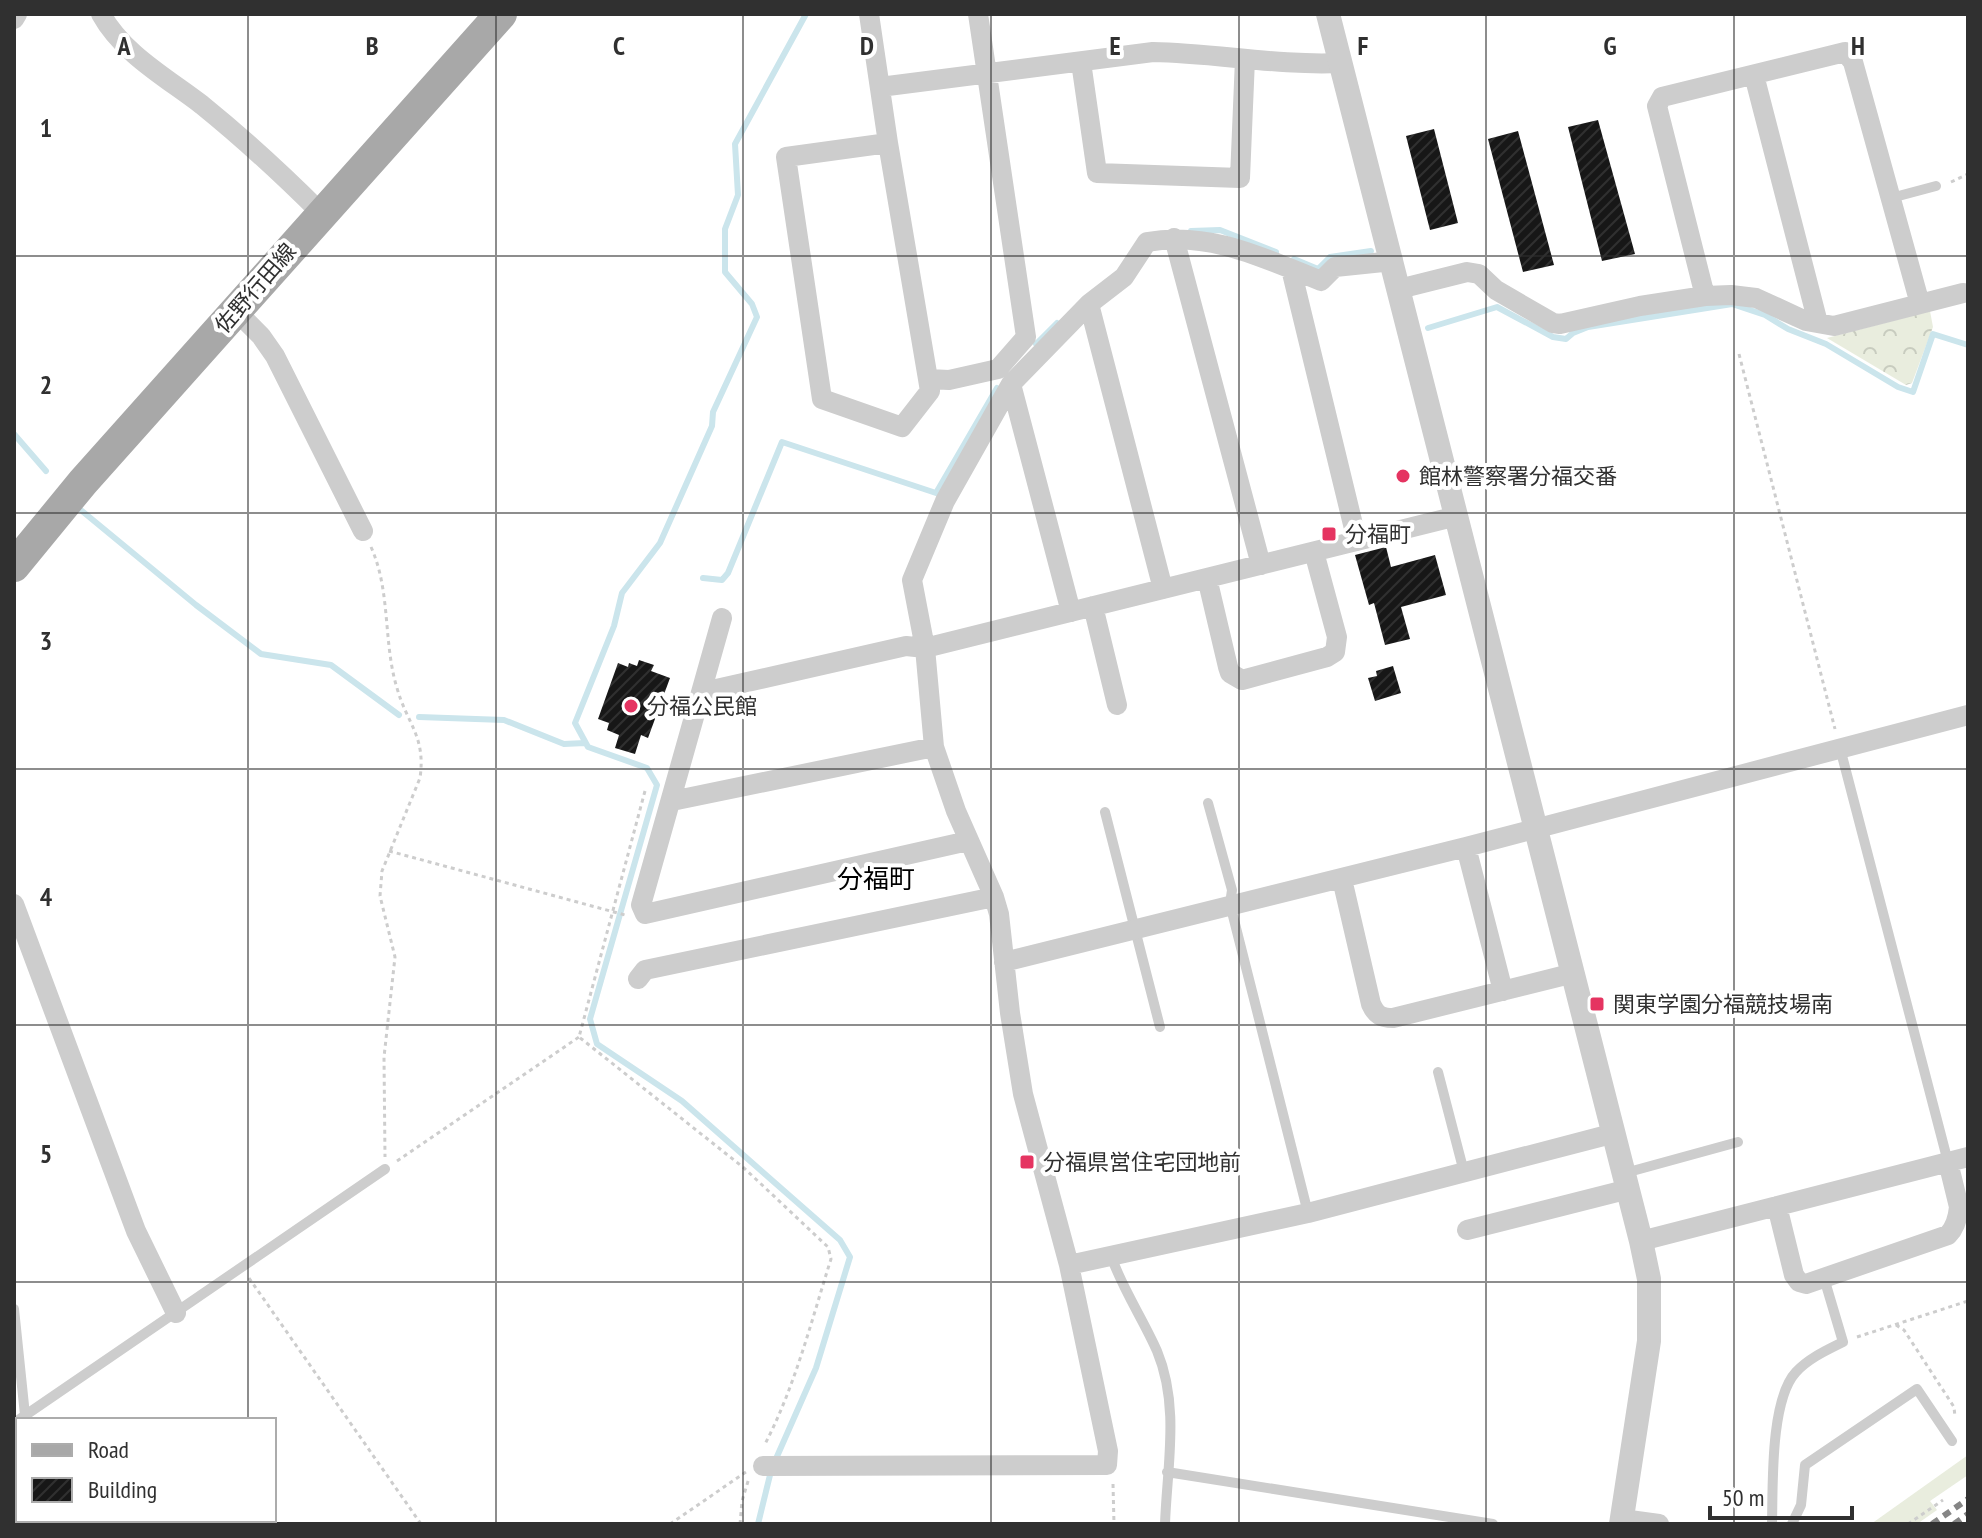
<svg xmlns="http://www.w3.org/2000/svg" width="1982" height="1538" font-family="'PT Sans Narrow','Noto Sans JP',sans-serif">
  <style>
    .grass { fill: #e9edde }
    .forest { fill: url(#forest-crowns) }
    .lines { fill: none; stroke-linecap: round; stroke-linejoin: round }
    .stream { stroke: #cbe5ec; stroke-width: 6 }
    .building { fill: url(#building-hatch) }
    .path { stroke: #cdcdcd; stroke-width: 3; stroke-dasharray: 4 4; stroke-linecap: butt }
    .service { stroke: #cdcdcd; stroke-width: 10 }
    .minor { stroke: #cdcdcd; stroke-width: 20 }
    .tertiary { stroke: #cdcdcd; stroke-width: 24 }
    .primary { stroke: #a8a8a8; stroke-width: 32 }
    .rail { stroke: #858585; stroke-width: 6; stroke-dasharray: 8 6; stroke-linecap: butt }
    .grid { fill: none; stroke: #303030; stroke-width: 2; stroke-opacity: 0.55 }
    .poi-dot { fill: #e53461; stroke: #fff; stroke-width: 3 }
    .labels { text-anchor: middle; stroke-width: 8; stroke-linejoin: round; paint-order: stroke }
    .street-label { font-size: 22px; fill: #303030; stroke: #fff }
    .poi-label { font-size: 22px; fill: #303030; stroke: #fff; text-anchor: start }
    .quarter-label { font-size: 26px; fill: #000; stroke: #fff }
    .grid-label { font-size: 26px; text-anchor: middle; font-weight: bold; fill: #303030; stroke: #fff; stroke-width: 8; stroke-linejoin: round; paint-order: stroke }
  </style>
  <defs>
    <pattern id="forest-crowns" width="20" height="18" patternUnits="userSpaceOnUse" patternTransform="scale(2)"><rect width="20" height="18" fill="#e9edde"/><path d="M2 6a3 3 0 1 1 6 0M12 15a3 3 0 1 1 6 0" fill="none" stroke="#c8ccbf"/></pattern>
    <pattern id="building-hatch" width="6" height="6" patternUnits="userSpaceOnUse" patternTransform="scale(2)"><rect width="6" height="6" fill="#171717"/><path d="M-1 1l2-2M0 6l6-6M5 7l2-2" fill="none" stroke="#303030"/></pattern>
  </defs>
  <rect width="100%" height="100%" fill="#fff"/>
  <path class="grass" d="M1968 1455V1475L1930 1501 1937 1510 1917 1524H1871Z"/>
  <path class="forest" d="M1930 311 1933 327 1912 383 1906 385 1827 338Z"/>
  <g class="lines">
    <path class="stream" d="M1191 231 1220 230 1276 252
      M1294 259 1318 269 1330 257 1371 251
      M1428 328 1497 307 1553 337 1566 339 1573 333 1588 327 1732 304 1765 315 1788 329 1826 344 1898 387 1913 392 1933 334 1968 345
      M1036 344 1057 323
      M14 434 46 471
      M82 511 196 605 261 654 331 665 399 715
      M703 578 722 580 728 573 782 442 936 493 997 388
      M419 717 504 720 564 744 585 743
      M775 1461 816 1368 850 1257 840 1240 682 1101 597 1044 590 1019 657 785 647 768 588 747 575 723 614 626 622 593 660 543 712 426 713 412 757 317 752 304 725 272V229L738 195 735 144 806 14
      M758 1524 771 1471"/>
  </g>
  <path class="building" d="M1598 120 1635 254 1602 261 1568 127Z
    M1434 129 1458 223 1430 230 1406 136Z
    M1518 131 1554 265 1523 272 1488 139Z
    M1386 547 1391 567 1435 555 1446 595 1401 607 1410 639 1385 645 1374 603 1369 605 1355 555Z
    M639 660 654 665 651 671 670 678 648 738 641 735 635 754 615 748 619 735 607 730 609 723 598 719 618 663 628 667 629 663 637 666Z
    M1393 666 1401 693 1375 701 1368 678 1377 676 1376 671Z"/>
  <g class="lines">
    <path class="path" d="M1951 182 1968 174
      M1739 354 1835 729
      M371 547C391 591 383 643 397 688 407 724 426 736 420 778L382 871 380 896 395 957 384 1057 385 1157
      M645 791 579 1037 744 1168 828 1247 831 1259C811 1322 795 1387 764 1446
      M389 851 625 915
      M397 1161 579 1037
      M249 1278 421 1524
      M1896 1325 1904 1330 1954 1407 1955 1417
      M1857 1337 1968 1301
      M1113 1484 1114 1524
      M670 1524 746 1472
      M740 1524 742 1501 749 1478
      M1908 1524 1943 1500
      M1965 1524 1968 1522"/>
    <path class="service" d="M1891 198 1936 186
      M1840 748 1948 1162
      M1208 803 1232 890 1230 904 1308 1213
      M1105 812 1160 1027
      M1438 1072 1464 1172
      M1625 1173 1738 1142
      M1111 1256C1123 1290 1143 1319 1157 1351 1180 1406 1167 1467 1165 1524
      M14 1309 25 1415
      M14 1423 385 1169
      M1167 1472 1493 1524
      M1772 1524C1773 1486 1770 1400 1796 1372 1809 1358 1827 1350 1843 1342L1824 1278
      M1792 1524 1801 1505 1805 1465 1917 1389 1952 1441"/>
    <path class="minor" d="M101 14C123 54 167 78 202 105 244 139 283 175 321 213
      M869 14 888 143 786 157 822 399 902 427 930 391 928 379 949 380 998 369 1026 337 978 14
      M14 19 17 14
      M1081 62 1097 173 1240 178 1245 59
      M1754 75 1818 323
      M880 87 1153 52C1216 53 1278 66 1341 63
      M888 143 928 379
      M1174 238 1261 565
      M1291 269 1357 541
      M1399 289 1467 272 1479 274 1496 290 1553 323 1560 324 1640 306 1705 296 1731 295 1756 298 1806 321 1834 326 1963 293
      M1705 296 1657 106 1662 97 1845 52 1853 62 1920 304
      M1089 304 1163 589
      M235 310 261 336 275 356 363 531
      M1011 384 1071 612
      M1207 578 1228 667 1230 673 1242 680 1327 657 1335 652 1337 637 1314 552
      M1093 606 1117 705
      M722 618 641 905 645 914 968 841
      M703 692 906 646 925 648 1457 516
      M672 801 934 747
      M1466 847 1503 991
      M1342 879 1371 1004C1376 1015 1381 1018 1393 1018L1574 973
      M14 904 136 1231 176 1313
      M1004 962 1466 847 1968 715
      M638 979 645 970 994 897
      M1777 1206 1794 1275 1799 1282 1806 1284 1948 1235C1955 1228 1958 1217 1959 1207L1948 1162
      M1467 1230 1629 1189
      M1641 1241 1968 1157
      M1069 1265 1308 1213 1615 1133
      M763 1466 1107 1465 1108 1451 1069 1265 1023 1094 1010 1013 999 914 994 897 956 811 934 747 925 648 912 580 945 501 1011 384 1089 304 1124 277 1147 242C1211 231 1263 258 1321 281L1335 267 1393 261
      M1622 1519 1659 1524"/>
    <path class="tertiary" d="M1328 14 1641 1241 1649 1279V1341L1621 1524"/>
    <path class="primary" d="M14 566 83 482 501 14"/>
    <path class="rail" d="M1932 1524 1968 1499
      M1954 1524 1968 1514"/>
  </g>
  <path class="grid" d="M248 14V1420M496 14V1524M743 14V1524M991 14V1524M1239 14V1524M1486 14V1524M1734 14V1524M14 256H1968M14 513H1968M14 769H1968M14 1025H1968M14 1282H1968M248 1520V1524"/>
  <g class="poi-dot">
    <circle cx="1403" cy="476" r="8"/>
    <rect x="1321" y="526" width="16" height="16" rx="4"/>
    <circle cx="631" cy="706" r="8"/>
    <rect x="1589" y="996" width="16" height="16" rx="4"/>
    <rect x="1019" y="1154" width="16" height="16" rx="4"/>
  </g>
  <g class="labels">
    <g class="street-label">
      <text transform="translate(255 288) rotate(-49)" y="8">佐野行田線</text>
    </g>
    <g class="poi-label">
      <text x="1419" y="484">館林警察署分福交番</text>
      <text x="1345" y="542">分福町</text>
      <text x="647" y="714">分福公民館</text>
      <text x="1613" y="1012">関東学園分福競技場南</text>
      <text x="1043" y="1170">分福県営住宅団地前</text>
    </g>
    <g class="quarter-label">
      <text x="876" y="888">分福町</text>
    </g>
  </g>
  <g class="grid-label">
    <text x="124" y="55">A</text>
    <text x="372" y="55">B</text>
    <text x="619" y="55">C</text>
    <text x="867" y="55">D</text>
    <text x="1115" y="55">E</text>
    <text x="1363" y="55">F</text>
    <text x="1610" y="55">G</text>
    <text x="1858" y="55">H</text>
    <text x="46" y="137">1</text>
    <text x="46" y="394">2</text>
    <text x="46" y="650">3</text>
    <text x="46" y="906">4</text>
    <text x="46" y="1163">5</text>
  </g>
  <rect width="1982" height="1538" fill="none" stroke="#303030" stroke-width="32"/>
  <rect x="16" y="1418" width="260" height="104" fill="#ffffff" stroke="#acacac" stroke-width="2"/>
  <rect x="32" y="1444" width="40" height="12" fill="#a8a8a8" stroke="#acacac" stroke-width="2"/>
  <text x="88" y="1458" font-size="24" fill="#303030">Road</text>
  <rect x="32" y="1478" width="40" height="24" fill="url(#building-hatch)" stroke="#acacac" stroke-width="2"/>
  <text x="88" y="1498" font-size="24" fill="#303030">Building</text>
  <path d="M1710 1506v12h142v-12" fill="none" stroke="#303030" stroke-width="4"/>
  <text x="1722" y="1506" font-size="24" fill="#303030" stroke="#ffffff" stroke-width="6" paint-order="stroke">50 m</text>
</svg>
